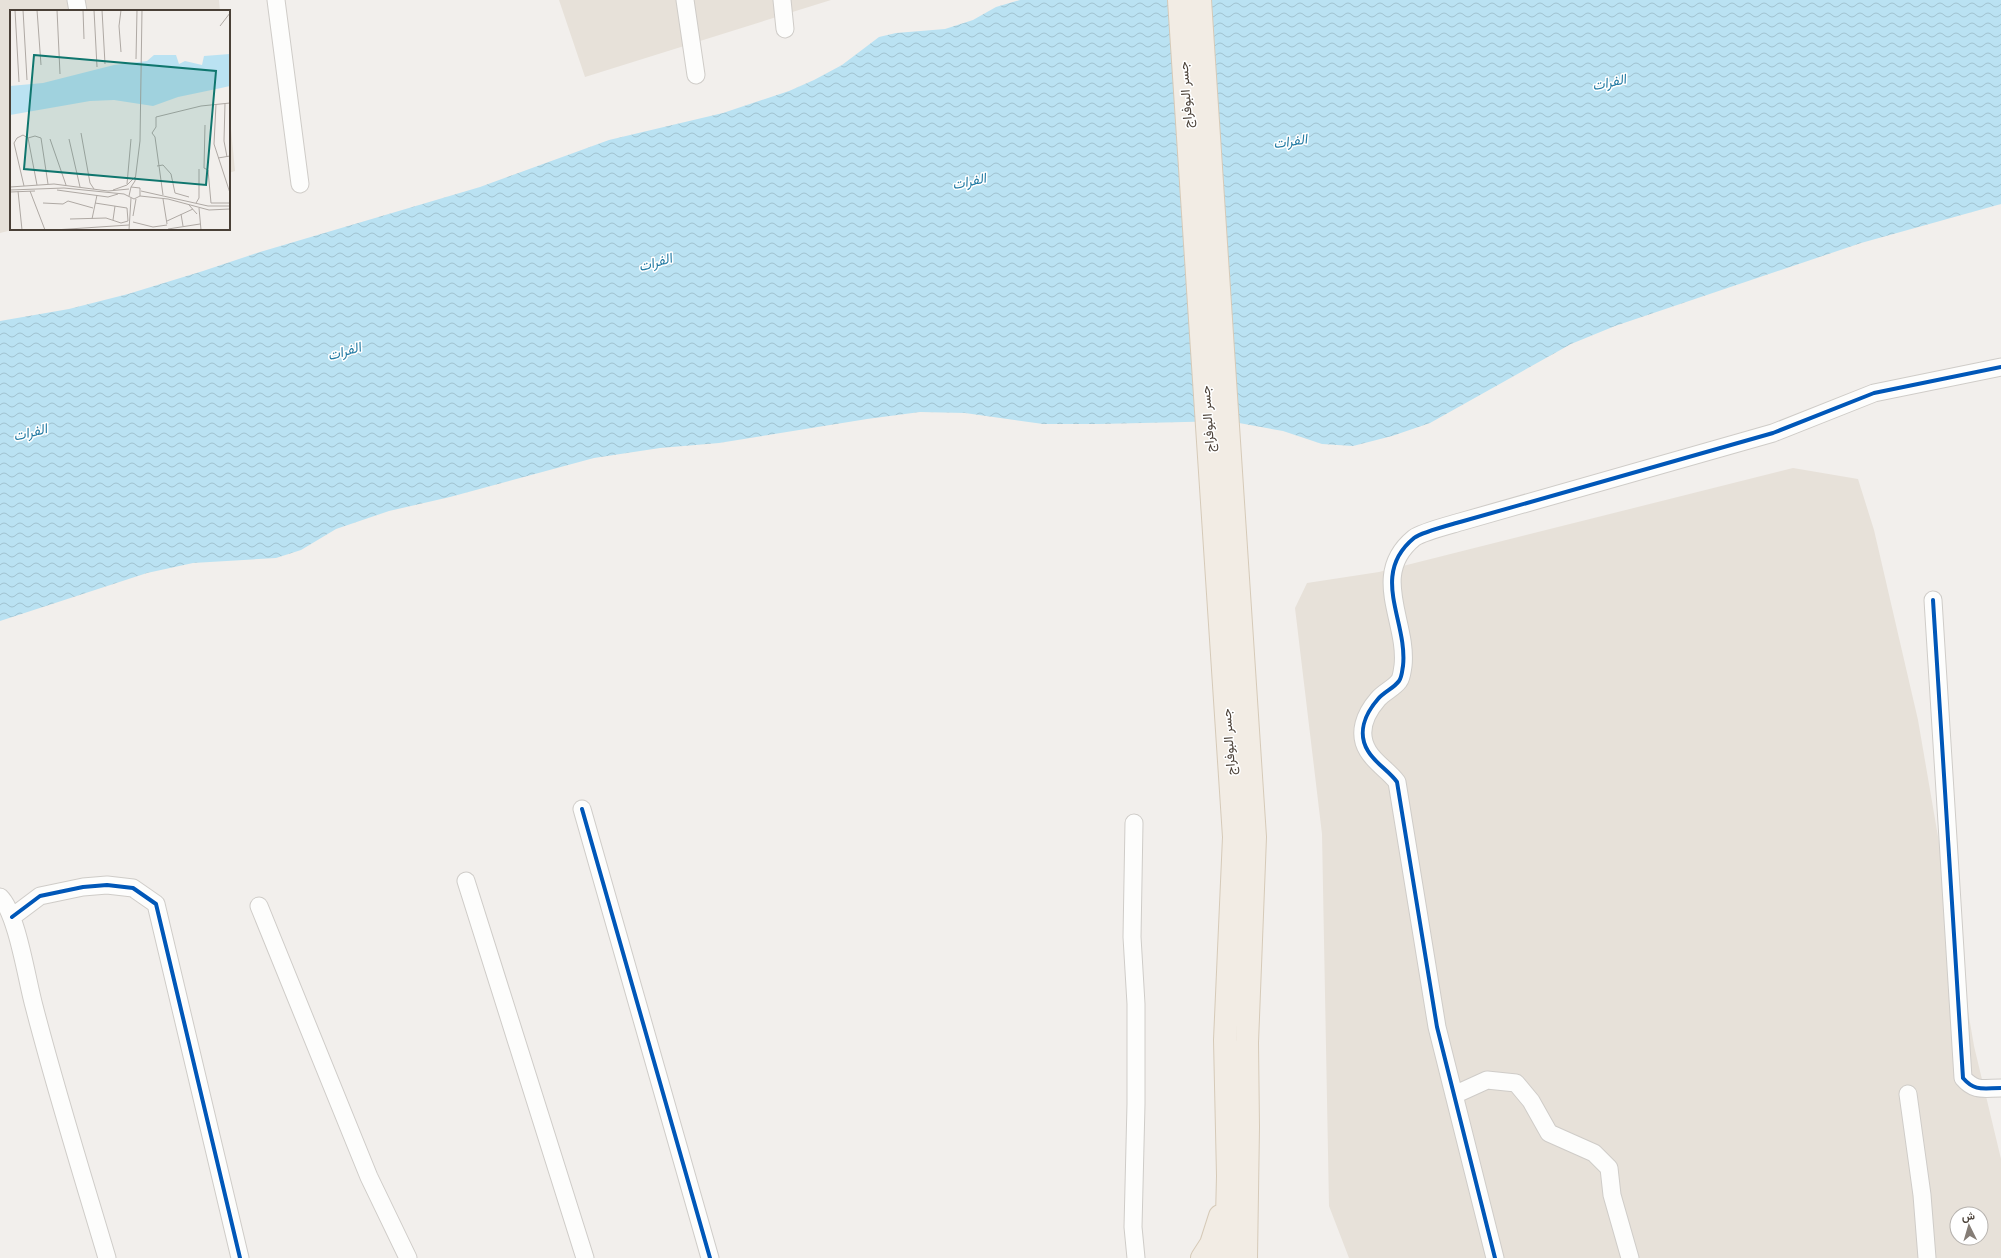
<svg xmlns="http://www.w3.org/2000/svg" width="2001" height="1258" font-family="'Nunito Sans',Vazirmatn,sans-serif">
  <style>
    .residential { fill: #e7e1d9; fill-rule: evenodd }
    .water { fill: url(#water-waves) }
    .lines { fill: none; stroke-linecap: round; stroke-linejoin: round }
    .minor-casing { stroke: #cfccc8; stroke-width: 19 }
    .major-casing { stroke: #d6cab8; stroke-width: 24 }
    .minor { stroke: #fdfdfc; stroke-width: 17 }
    .major { stroke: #f2ece4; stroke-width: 22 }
    .cycleway-casing { stroke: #fff; stroke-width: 6 }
    .cycleway { stroke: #0057b8; stroke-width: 4 }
    .labels { text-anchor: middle; stroke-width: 3; stroke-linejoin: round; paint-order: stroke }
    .street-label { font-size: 13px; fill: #4a4037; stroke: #fff }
    .water-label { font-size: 14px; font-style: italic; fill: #257ca4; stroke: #fff }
    .inset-road { fill: none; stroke: #afa9a4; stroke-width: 1 }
    .view { fill: #0f766e; fill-opacity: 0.15; stroke: #0f766e; stroke-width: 2 }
    .inset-edge { fill: none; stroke: #4a4037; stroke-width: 2 }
  </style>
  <defs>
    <pattern id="water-waves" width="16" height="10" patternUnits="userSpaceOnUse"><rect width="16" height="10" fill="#bae2f2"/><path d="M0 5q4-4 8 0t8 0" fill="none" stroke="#a1c3d0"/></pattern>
  </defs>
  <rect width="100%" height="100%" fill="#f2efec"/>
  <path class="residential" d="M0 0H219L220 11H11V229H16L0 233Z
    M559 0H831L585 77Z
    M229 108 235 171 229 173Z
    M1793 468 1858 479 1874 530 1918 720 1974 1046 2001 1159V1258H1349L1329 1206 1322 834 1295 608 1307 583 1379 572ZM1957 1214H1981V1238H1957Z"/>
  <path class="water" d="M1020 0H2001V204L1861 243 1615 326 1571 344 1430 423 1392 436 1353 446 1322 444 1283 431 1228 421 1099 424H1043L965 413 920 412 867 419 719 443 660 448 594 458 450 497 389 511 336 529 301 550 276 558 193 563 147 573 0 621V321L69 309 128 294 203 271 260 252 480 187 609 140 723 113 789 91 814 80 842 65 879 37 896 33 945 29 973 20 996 7Z"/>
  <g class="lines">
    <defs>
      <path id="minor" d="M76 0 78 11
        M276 0 300 184
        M685 0 696 75
        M782 0 785 29
        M1933 600 1963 1078C1975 1092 1984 1088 2001 1088
        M582 809 710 1258
        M1134 823 1132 937 1136 1004V1104L1133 1227 1136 1258
        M466 881 585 1258
        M0 897C17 913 27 981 34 1006 56 1091 82 1174 107 1258
        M259 906 369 1177 408 1258
        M12 917 40 896 83 887 107 885 133 888 156 904 240 1258
        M1908 1094 1922 1195 1927 1258
        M1454 1095 1487 1080 1516 1083 1531 1101 1549 1133 1594 1153 1609 1168 1612 1195 1630 1258
        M1495 1258 1437 1027 1397 782C1389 771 1375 763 1368 751 1357 733 1365 714 1378 699 1384 692 1394 688 1399 681 1402 677 1402 671 1403 666 1408 621 1369 575 1414 538 1422 532 1450 525 1460 522L1773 433 1874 393 2001 367"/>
      <path id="major" d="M1179 0 1234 837 1225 1040 1228 1176 1226 1258
        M1200 0 1255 837 1247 1043 1248 1127 1246 1258
        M1202 1258 1211 1244 1220 1216"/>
    </defs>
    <use href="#minor" class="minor-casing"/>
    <use href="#major" class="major-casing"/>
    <use href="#minor" class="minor"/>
    <use href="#major" class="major"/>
    <defs>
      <path id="cycleway" d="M1933 600 1963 1078C1975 1092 1984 1088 2001 1088
        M582 809 710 1258
        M12 917 40 896 83 887 107 885 133 888 156 904 240 1258
        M1495 1258 1437 1027 1397 782C1389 771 1375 763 1368 751 1357 733 1365 714 1378 699 1384 692 1394 688 1399 681 1402 677 1402 671 1403 666 1408 621 1369 575 1414 538 1422 532 1450 525 1460 522L1773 433 1874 393 2001 367"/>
    </defs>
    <use href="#cycleway" class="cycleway-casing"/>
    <use href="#cycleway" class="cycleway"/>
  </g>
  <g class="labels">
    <g class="street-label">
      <text transform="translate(1185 95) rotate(-94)" y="5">جسر البوفراج</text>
      <text transform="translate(1207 419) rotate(-94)" y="5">جسر البوفراج</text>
      <text transform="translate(1228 742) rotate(-94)" y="5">جسر البوفراج</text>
    </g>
    <g class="water-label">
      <text transform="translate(1609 82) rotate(-12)" y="5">الفرات</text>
      <text transform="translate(1290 141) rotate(-9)" y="5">الفرات</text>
      <text transform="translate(969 181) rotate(-12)" y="5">الفرات</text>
      <text transform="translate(655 262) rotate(-16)" y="5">الفرات</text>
      <text transform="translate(344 351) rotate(-16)" y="5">الفرات</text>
      <text transform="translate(30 432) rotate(-14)" y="5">الفرات</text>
    </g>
  </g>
  <g transform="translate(10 10)">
    <rect width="220" height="220" fill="#f2efec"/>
    <path d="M220 44V76L211 78 168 87 143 96 104 90 80 91 0 105V76L33 73 104 55 137 51 144 45H166L169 54 175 51 192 55 194 46Z" fill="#bae2f2"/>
    <path class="inset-road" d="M5 0 9 72M13 0 17 70M27 0 31 55M47 0 50 64M73 0 74 29M84 0 87 57M92 0 95 54M210 16 220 3M111 42 109 16 111 0M126 49 127 0M215 93 214 131 217 147M206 94 204 134 220 183M195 115 194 158 198 160 201 193H220M71 123 80 173 84 179M18 128 25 126 31 128 38 174M40 129 56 175M59 129 70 177M208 148 220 146M147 156 153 155 161 164 165 183 179 187M117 174 121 129M14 176 4 133 7 128 13 125 18 128 27 175M0 177 44 174 98 181 119 179M121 177 125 171 130 131 132 0M0 180 54 178 114 184 124 189 130 186V178L121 177 119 186M47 180 98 187 108 184M103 180 117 175 125 167M8 181 12 220M20 181 35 220M131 181 198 196H220M0 182 25 181M153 185 145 127 142 123 146 117V107L191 96 220 93M130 186 158 189 199 200 220 199M153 189 157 214M33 193 53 194 58 191 83 198M186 193 189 188V159M179 195 187 204M189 198 191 220M171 204 173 216M123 206 126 189M60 209 96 208 111 213 118 211 117 198 85 193M82 209 87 185M103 210 105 196M157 211 183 199M123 212 143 217 157 215M158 219 190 214M44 220 119 215M119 220 121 188"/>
    <path class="view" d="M24 45 206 61 196 175 14 159Z"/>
    <rect width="220" height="220" class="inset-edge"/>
  </g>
  <g transform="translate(1969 1226) rotate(355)"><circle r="19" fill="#ffffff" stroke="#b7b3af"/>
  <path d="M0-3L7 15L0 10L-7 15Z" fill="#857d76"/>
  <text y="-6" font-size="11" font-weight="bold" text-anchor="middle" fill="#4a4037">ش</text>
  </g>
</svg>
